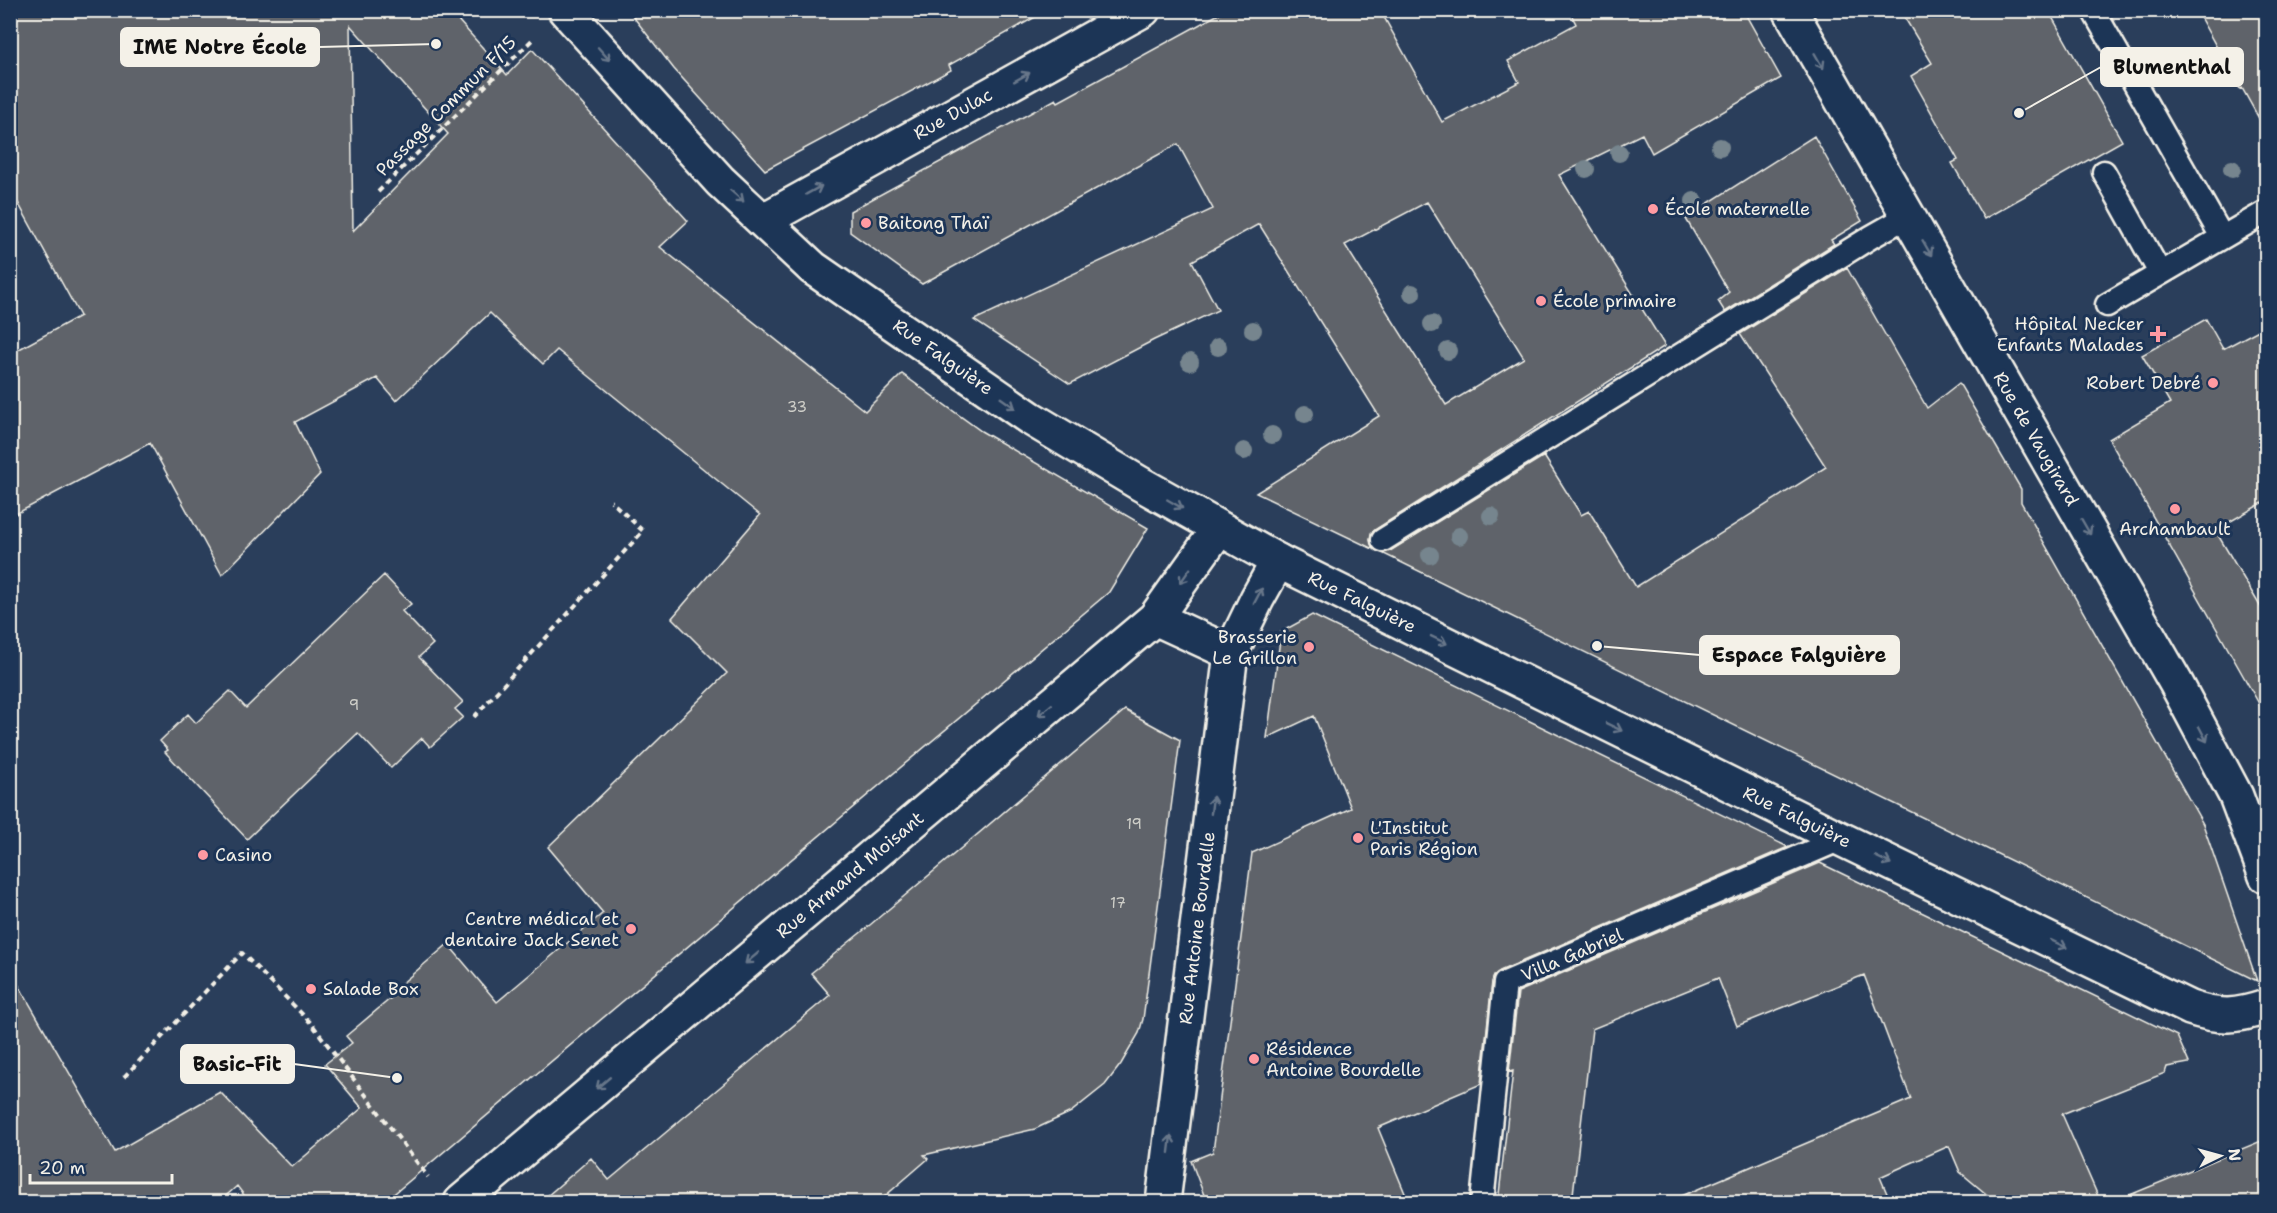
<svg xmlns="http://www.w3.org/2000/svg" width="2277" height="1213" font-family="'Shantell Sans',sans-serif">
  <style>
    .building { fill: #5e646a; stroke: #f4f1e8; stroke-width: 1.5; fill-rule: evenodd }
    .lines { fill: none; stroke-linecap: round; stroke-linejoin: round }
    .service-casing { stroke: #f4f1e8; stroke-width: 27 }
    .minor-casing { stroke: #f4f1e8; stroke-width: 38 }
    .tertiary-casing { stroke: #f4f1e8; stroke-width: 38 }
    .secondary-casing { stroke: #f4f1e8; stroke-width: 38 }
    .path { stroke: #f4f1e8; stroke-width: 4; stroke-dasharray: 6 4.5; stroke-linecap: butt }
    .service { stroke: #1d3557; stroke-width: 22 }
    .minor { stroke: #1d3557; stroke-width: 33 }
    .tertiary { stroke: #1d3557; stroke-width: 33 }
    .secondary { stroke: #1d3557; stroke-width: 33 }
    .tree { fill: #76858e }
    .oneway { stroke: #68778a }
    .poi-dot { fill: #ff9aa2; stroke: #1d3557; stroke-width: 2 }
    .labels { text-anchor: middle; stroke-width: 6; stroke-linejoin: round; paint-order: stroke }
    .number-label { font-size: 15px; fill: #cecec8 }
    .street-label { font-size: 18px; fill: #f4f1e8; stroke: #1d3557 }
    .poi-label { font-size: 18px; fill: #f4f1e8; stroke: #1d3557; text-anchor: start }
    .leader { fill: none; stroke: #f4f1e8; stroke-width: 2 }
    .callout-dot { fill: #f4f1e8; stroke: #1d3557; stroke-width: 2 }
    .callout { fill: #f4f1e8; stroke: #f4f1e8; stroke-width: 2 }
    .callout-label { font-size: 20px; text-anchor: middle; font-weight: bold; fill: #111 }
  </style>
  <rect width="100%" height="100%" fill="#2a3e5b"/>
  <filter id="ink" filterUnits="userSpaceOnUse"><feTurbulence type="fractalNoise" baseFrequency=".0167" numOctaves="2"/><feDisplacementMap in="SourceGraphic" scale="12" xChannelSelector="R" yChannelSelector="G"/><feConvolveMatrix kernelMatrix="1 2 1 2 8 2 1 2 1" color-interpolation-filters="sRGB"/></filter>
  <g filter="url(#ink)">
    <path class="building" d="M10 10H449L507 75 532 49 688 221 660 247 865 411 902 374 981 431 1148 528 1109 592 383 1203H250L237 1186 218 1203H10V970L115 1152 220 1092 292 1167 362 1108 325 1064 352 1043 346 1036 397 993 394 990 448 944 497 1002 603 913 548 847 727 673 672 618 760 515 557 350 543 364 490 313 396 401 377 378 295 422 320 474 222 575 150 443 10 517V354L80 316 10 188ZM350 25 448 134 353 231Z
      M628 10H1048L949 65 951 70 765 170 674 69Z
      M1226 10H1384V17L1442 122 1519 82 1508 61 1576 24 1569 10H1743L1781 78 1652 153 1642 134 1559 175 1665 346 1376 529 1371 533 1370 540 1373 549 1256 493 1379 416 1259 224 1192 261 1218 310 1154 340 1070 384 974 320 1213 209 1178 144 922 284 850 232V211L1056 99 1058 102ZM1427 202 1524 358 1446 405 1345 245Z
      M1900 10H2048L2122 141 1984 219 1952 163 1958 160 1911 76 1932 63Z
      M2196 10H2266V131L2242 88 2240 89Z
      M1814 136 1862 221 1831 240 1834 244 1725 312 1718 301 1729 292 1686 219 1692 216 1691 214Z
      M1847 268 1927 408 1959 383 2021 489V502L2203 824 2257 981 1382 553 1390 551 1544 456 1581 515 1589 511 1636 587 1826 467 1740 334Z
      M2206 319 2223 349 2266 326V501L2215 530 2266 616V716L2109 439 2170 403 2142 355Z
      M384 575 411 604 402 611 433 644 419 657 463 702 455 709 463 717 430 747 422 738 391 768 358 733 247 839 165 752 168 750 160 741 188 714 196 723 230 691 246 708Z
      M1312 615 1788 847 1500 971 1495 975 1492 982 1481 1084 1378 1128 1409 1203H1207L1191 1161 1213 1152 1252 853 1351 808 1314 716 1267 738 1281 632Z
      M1125 710 1180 740 1143 1019 1139 1033 1121 1064 1105 1085 1071 1112 1035 1129 924 1155 928 1159 877 1203H539L591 1158 609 1180 830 995 811 973 864 930Z
      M1820 863 2177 1036 2189 1063 2167 1067 2165 1073 2062 1114 2101 1203H1997L1960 1172 1949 1146 1880 1177 1891 1203H1665L1911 1099 1864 975 1737 1026 1718 978 1592 1029 1572 1203H1498L1513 1071 1509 1072 1518 992Z
      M2266 1139V1203H2115V1201Z"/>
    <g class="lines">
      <defs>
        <path id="service" d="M2093 10 2222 237
          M2104 172 2160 273
          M2107 305 2266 212
          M1383 540 1871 237 1908 216
          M1482 1202 1505 983 1841 839"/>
        <path id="minor" d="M764 220 1143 10
          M1155 618 1231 653
          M461 1202 1155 618 1219 528
          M1163 1202 1231 653 1257 599 1278 561"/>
        <path id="tertiary" d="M565 10 720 181 813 268 1030 418 1139 483 1278 561 1841 839 2190 1008C2220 1018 2236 1017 2266 1007"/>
        <path id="secondary" d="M1790 10 2176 683 2236 796 2266 876"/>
      </defs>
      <use href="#service" class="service-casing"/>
      <use href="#minor" class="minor-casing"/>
      <use href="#tertiary" class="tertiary-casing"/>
      <use href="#secondary" class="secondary-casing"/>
      <path class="path" d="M378 192 533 39
        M474 717 643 531 611 501
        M124 1077 242 953 311 1023 428 1177"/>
      <use href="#service" class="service"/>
      <use href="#minor" class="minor"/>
      <use href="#tertiary" class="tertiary"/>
      <use href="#secondary" class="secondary"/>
    </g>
    <g class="tree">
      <circle cx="1720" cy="147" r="9"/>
      <circle cx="1619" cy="153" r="9"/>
      <circle cx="1586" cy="169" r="9"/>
      <circle cx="2232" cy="169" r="9"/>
      <circle cx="1694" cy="201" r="9"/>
      <circle cx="1412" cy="293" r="9"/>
      <circle cx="1432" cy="324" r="9"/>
      <circle cx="1253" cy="330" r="9"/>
      <circle cx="1218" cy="347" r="9"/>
      <circle cx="1448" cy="351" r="9"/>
      <circle cx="1190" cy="362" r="9"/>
      <circle cx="1305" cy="414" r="9"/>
      <circle cx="1272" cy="435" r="9"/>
      <circle cx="1244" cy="451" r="9"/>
      <circle cx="1491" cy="516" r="9"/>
      <circle cx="1459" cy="536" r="9"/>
      <circle cx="1430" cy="555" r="9"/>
    </g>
    <defs><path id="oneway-shaft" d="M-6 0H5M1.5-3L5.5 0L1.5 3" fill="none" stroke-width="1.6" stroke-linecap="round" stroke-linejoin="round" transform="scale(1.5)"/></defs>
    <g class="oneway">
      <use href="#oneway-shaft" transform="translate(604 54) rotate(48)"/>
      <use href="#oneway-shaft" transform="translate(1819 61) rotate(60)"/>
      <use href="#oneway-shaft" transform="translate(1022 77) rotate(-29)"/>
      <use href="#oneway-shaft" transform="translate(814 190) rotate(-29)"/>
      <use href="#oneway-shaft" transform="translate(737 196) rotate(41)"/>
      <use href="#oneway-shaft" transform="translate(1927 248) rotate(60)"/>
      <use href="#oneway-shaft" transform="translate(1008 403) rotate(35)"/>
      <use href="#oneway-shaft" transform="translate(1175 504) rotate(30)"/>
      <use href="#oneway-shaft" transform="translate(2086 527) rotate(60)"/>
      <use href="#oneway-shaft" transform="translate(1185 576) rotate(125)"/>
      <use href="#oneway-shaft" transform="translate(1258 596) rotate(-62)"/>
      <use href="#oneway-shaft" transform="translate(1439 640) rotate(26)"/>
      <use href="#oneway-shaft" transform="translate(1045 710) rotate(140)"/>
      <use href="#oneway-shaft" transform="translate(1614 727) rotate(26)"/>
      <use href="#oneway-shaft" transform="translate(2203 734) rotate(62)"/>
      <use href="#oneway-shaft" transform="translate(1212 805) rotate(-83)"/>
      <use href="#oneway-shaft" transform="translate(1883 860) rotate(26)"/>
      <use href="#oneway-shaft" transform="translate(2059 944) rotate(26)"/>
      <use href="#oneway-shaft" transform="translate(752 958) rotate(140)"/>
      <use href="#oneway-shaft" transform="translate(603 1083) rotate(140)"/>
      <use href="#oneway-shaft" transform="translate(1170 1144) rotate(-83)"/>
    </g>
  </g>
  <g class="poi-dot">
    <circle cx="1653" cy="209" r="6"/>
    <circle cx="866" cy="223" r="6"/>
    <circle cx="1541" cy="301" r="6"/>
    <path d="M2155 325h6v6h6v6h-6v6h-6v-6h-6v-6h6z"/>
    <circle cx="2213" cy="383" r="6"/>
    <circle cx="2175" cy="509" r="6"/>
    <circle cx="1309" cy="647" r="6"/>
    <circle cx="1358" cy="838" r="6"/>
    <circle cx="203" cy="855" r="6"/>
    <circle cx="631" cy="929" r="6"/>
    <circle cx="311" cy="989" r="6"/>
    <circle cx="1254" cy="1059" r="6"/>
  </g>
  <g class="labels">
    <g class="number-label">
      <text x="797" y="412">33</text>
      <text x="354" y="710">9</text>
      <text x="1134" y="829">19</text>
      <text x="1118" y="908">17</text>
    </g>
    <g class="street-label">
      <text transform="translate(446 106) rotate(-45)" y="6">Passage Commun F/15</text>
      <text transform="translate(953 114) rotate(-29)" y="6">Rue Dulac</text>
      <text transform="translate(943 357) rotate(35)" y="6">Rue Falguière</text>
      <text transform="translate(2036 439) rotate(60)" y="6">Rue de Vaugirard</text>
      <text transform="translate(1362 602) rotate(26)" y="6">Rue Falguière</text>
      <text transform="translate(1797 817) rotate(26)" y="6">Rue Falguière</text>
      <text transform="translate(850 875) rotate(-40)" y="6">Rue Armand Moisant</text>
      <text transform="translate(1197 928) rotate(-83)" y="6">Rue Antoine Bourdelle</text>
      <text transform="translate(1572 955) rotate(-23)" y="6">Villa Gabriel</text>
    </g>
    <g class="poi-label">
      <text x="1665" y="215">École maternelle</text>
      <text x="878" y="229">Baitong Thaï</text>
      <text x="1553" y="307">École primaire</text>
      <text x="2144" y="330" text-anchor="end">Hôpital Necker<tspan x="2144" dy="21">Enfants Malades</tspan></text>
      <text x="2201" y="389" text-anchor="end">Robert Debré</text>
      <text x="2175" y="535" text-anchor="middle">Archambault</text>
      <text x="1297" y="643" text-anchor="end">Brasserie<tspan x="1297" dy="21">Le Grillon</tspan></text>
      <text x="1370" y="834">L'Institut<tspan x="1370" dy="21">Paris Région</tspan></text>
      <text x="215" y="861">Casino</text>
      <text x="619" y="925" text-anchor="end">Centre médical et<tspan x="619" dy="21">dentaire Jack Senet</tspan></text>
      <text x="323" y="995">Salade Box</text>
      <text x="1266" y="1055">Résidence<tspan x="1266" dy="21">Antoine Bourdelle</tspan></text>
    </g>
  </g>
  <path class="leader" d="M436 44L319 47M2019 113L2101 67M1597 646L1700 655M397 1078L294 1064"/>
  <g class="callout-dot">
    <circle cx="436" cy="44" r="6"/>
    <circle cx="2019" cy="113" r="6"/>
    <circle cx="1597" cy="646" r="6"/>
    <circle cx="397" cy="1078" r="6"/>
  </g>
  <g class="callout">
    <rect x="121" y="28" width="198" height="38" rx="6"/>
    <rect x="2101" y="48" width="142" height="38" rx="6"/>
    <rect x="1700" y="636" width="199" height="38" rx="6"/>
    <rect x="181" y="1045" width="113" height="38" rx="6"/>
  </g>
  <g class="callout-label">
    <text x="220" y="54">IME Notre École</text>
    <text x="2172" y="74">Blumenthal</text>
    <text x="1799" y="662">Espace Falguière</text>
    <text x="237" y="1071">Basic-Fit</text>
  </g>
  <rect width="2277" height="1213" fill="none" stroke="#1d3557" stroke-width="36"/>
  <rect x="18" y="18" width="2241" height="1177" fill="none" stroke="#f4f1e8" stroke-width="2" filter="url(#ink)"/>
  <g transform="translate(2220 1156) rotate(85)" stroke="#1d3557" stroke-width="4.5" paint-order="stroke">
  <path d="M0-4.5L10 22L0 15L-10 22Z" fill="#f4f1e8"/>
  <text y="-9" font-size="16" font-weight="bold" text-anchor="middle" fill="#f4f1e8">N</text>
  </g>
  <path d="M30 1174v9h142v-9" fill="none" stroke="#f4f1e8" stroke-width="3"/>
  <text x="39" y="1174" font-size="18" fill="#f4f1e8" stroke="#1d3557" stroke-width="4.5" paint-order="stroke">20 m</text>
</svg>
